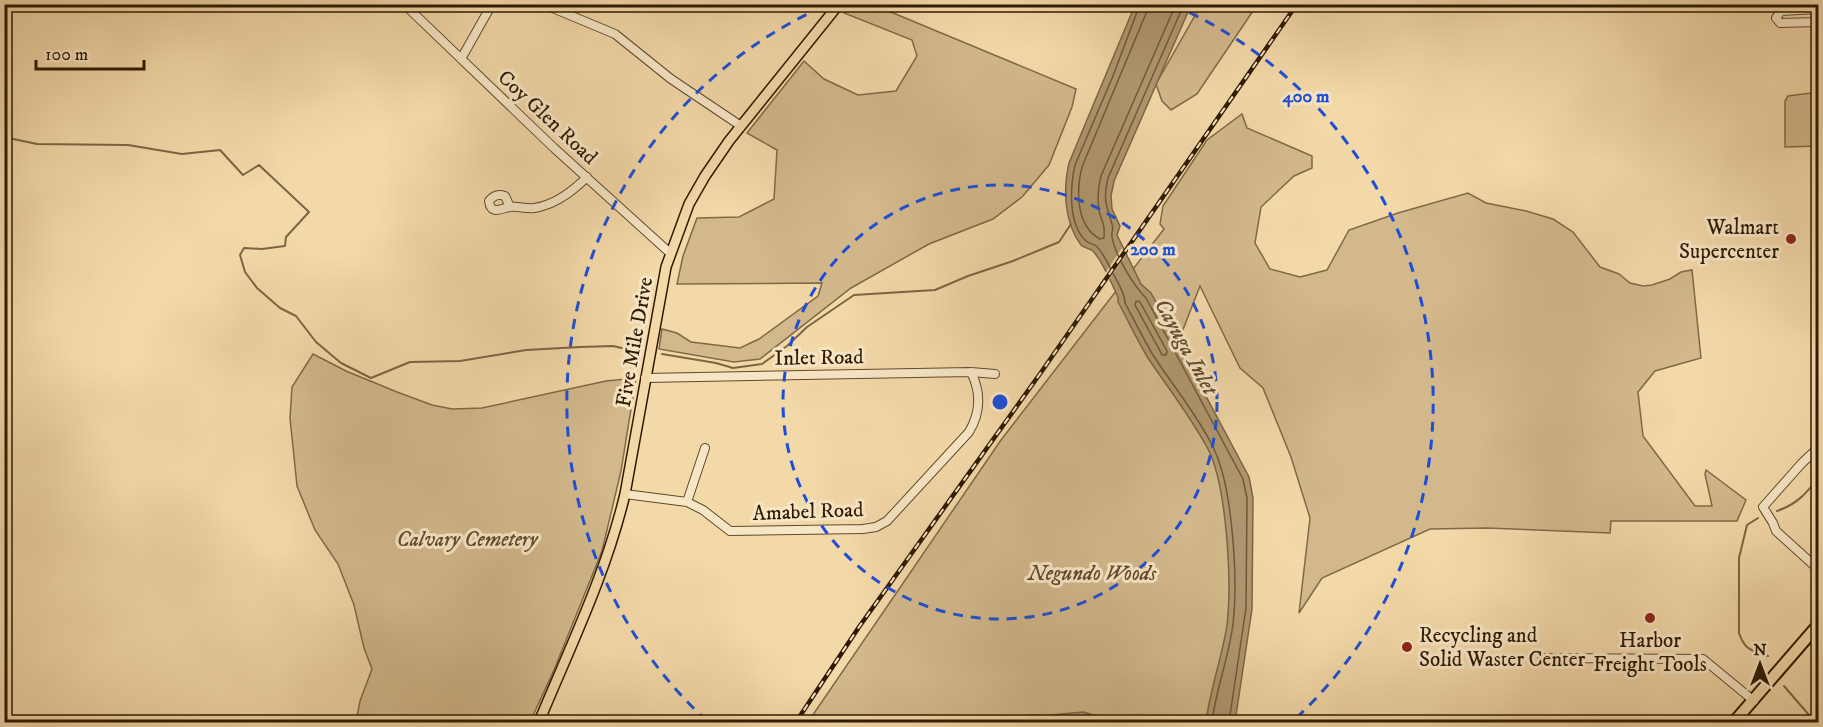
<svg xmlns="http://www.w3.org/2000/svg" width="1823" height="727" font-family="'IM FELL DW Pica',serif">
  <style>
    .green { fill: #d2b88b; stroke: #806946; stroke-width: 1.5 }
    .water { fill: #b0976f; stroke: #7c6543; stroke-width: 1.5 }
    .pier { fill: #f3d8a8 }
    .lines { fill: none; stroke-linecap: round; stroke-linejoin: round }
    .shore { stroke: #705838; stroke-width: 1.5 }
    .stream { stroke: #7c6543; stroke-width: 2 }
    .minor-casing { stroke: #604a2a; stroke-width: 10 }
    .major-casing { stroke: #2f1a00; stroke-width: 12 }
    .highway-casing { stroke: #2f1a00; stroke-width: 14 }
    .minor { stroke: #f7e6c6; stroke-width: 8 }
    .major { stroke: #f3d8a8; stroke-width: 9 }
    .highway { stroke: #f3d8a8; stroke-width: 10 }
    .rail-casing { stroke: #2f1a00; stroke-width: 4.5 }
    .rail { stroke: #f7e6c6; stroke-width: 2; stroke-dasharray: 7; stroke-linecap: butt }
    .ring { fill: none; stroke: #1d4ed8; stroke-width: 3; stroke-dasharray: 10 8 }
    .poi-dot { fill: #8f2418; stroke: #f7e6c6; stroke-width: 2 }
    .labels { text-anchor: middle; stroke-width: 6; stroke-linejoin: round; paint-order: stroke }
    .street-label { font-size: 21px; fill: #2f1a00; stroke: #f7e6c6 }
    .poi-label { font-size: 21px; fill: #2f1a00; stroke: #f7e6c6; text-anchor: end }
    .park-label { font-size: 21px; font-style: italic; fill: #60492a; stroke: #f7e6c6 }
    .water-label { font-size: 22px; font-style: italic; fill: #634c2c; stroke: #f7e6c6 }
    .centre { fill: #1d4ed8; stroke: #f7e6c6; stroke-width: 3 }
    .ring-label { font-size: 18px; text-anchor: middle; font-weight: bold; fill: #1d4ed8; stroke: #f7e6c6; stroke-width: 6; stroke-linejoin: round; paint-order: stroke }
  </style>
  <rect width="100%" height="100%" fill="#f3d8a8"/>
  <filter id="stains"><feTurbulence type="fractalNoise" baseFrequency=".00333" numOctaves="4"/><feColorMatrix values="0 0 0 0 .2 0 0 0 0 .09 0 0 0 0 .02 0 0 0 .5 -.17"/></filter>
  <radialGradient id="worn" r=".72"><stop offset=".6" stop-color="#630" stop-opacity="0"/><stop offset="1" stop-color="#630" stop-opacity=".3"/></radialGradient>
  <path class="green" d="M850 4 874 5 1076 89 1072 107 1049 165 1022 197 993 219 929 244 851 288 760 359 734 362 659 349 662 329 677 333 691 342 740 348 759 339 818 296 822 283 677 284 683 256 697 218 739 217 774 199 777 150 747 133 804 61 824 79 858 95 896 91 917 56 912 40 844 13Z
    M1201 5H1257L1197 94 1171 110 1162 101 1156 84Z
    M1818 92V146L1785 147V101L1788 96Z
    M1242 114 1247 128 1312 156V168L1294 176 1261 207 1255 243 1270 269 1300 277 1327 270 1349 230 1398 213 1468 193 1486 203 1526 211 1553 219 1573 232 1600 267 1619 274 1630 283 1643 286 1652 285 1670 279 1681 272 1692 270 1701 358 1655 371 1638 392 1643 436 1695 506H1712L1705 474 1706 470 1746 500 1737 521H1611L1610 533 1487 528 1430 529 1322 578 1299 613 1310 518 1291 457 1263 388 1240 368 1200 286 1170 363 1214 435 1239 520 1220 722H808L1001 440 1164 229 1160 224 1163 206 1207 140Z
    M313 354 346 371 397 392 432 405 452 409 482 408 606 381 636 378 621 471 602 551 554 670 530 722H356L360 701 372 669 364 648 354 605 338 564 315 530 297 486 290 418 292 387Z"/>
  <path class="water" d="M1135 5H1191L1114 181 1111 196 1112 209 1120 226 1117 235 1141 284 1151 293 1249 477 1253 498 1252 609 1235 722H1206C1210 689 1222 658 1227 625 1232 582 1227 487 1208 449 1191 417 1168 388 1148 358 1137 340 1128 320 1118 302V297C1111 283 1104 263 1093 251 1089 248 1084 248 1081 245 1064 222 1063 190 1069 163Z
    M1083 712 1118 722H1020C1026 715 1030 713 1040 716Z"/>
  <path class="pier" d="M1122 248 1126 255 1108 281 1104 275Z"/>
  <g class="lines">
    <path class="shore" d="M1140 4 1113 76 1075 165C1070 188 1068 224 1086 241 1087 242 1094 245 1095 245 1104 252 1109 267 1115 277 1119 285 1125 293 1125 303 1134 320 1143 338 1153 355 1173 386 1197 414 1213 447 1233 487 1238 579 1233 624 1229 657 1216 689 1212 722
      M1148 4 1147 11 1082 167C1076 192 1076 226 1100 239L1104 238C1105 222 1102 224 1099 210 1097 198 1098 188 1101 176L1176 4
      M1184 4 1108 178C1103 199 1106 204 1112 224 1114 229 1111 232 1112 237 1115 255 1133 285 1146 298L1243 479 1247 498 1246 608 1229 722
      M1136 301 1140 302 1167 351 1166 355H1162L1159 349 1135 305Z
      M1028 722C1033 720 1035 722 1042 722 1062 722 1079 716 1099 722"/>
    <path class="stream" d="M4 137 37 144 128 145 182 154 220 150 243 175 259 165 309 212 286 237 285 246 262 249 244 248 240 255 245 272 257 288 280 308 296 316 316 342 341 363 371 378 410 362 460 361 526 350 580 347 613 346 639 352
      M662 354 716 363 733 368 762 364 787 346 807 327 854 295 935 290 968 276 1013 261 1059 242 1071 224
      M1777 511C1797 504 1806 494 1818 478
      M1758 518 1747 525 1739 558V633C1745 651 1752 650 1768 656
      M1784 686 1815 722"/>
    <defs>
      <path id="minor" d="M404 4 554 148 670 253
        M543 4 615 34 671 79 741 126
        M1818 9 1781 11 1776 18 1780 23 1818 22
        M461 59 492 4
        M510 207 505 196C498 194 494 195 489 201 491 216 501 208 510 207 518 206 526 209 534 208 555 205 572 192 587 177
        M645 378 971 372 995 374
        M1818 448 1802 463 1763 507 1773 523 1776 531 1818 569
        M625 494 687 502 703 510 730 531 863 529 876 527 887 521 969 432C981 412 981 392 971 372
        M687 502 705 448
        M1542 658 1703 659 1754 701"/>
      <path id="major" d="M539 722C570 647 606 574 625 494L666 267 689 204 705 176 729 141 839 4"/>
      <path id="highway" d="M1734 722 1818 625"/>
    </defs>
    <use href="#minor" class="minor-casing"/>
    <use href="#major" class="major-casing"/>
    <use href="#highway" class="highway-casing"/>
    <use href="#minor" class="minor"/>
    <use href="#major" class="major"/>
    <use href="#highway" class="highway"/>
    <defs>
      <path id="rail" d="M796 722 859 627 1042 371 1297 4"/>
    </defs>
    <use href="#rail" class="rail-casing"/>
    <use href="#rail" class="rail"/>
  </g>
  <g class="ring">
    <circle cx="1000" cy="402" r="217"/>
    <path d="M707 721A433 433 0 0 1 827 5M1173 5A433 433 0 0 1 1293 721"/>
  </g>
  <g class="poi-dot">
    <circle cx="1791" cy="239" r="6"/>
    <circle cx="1650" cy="618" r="6"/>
    <circle cx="1407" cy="647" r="6"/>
  </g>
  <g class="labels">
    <g class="street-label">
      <text transform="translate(548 117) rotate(43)" y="7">Coy Glen Road</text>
      <text transform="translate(634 342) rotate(-80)" y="7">Five Mile Drive</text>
      <text transform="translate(819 357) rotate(-1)" y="7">Inlet Road</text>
      <text transform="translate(808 511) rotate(-2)" y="7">Amabel Road</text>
    </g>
    <g class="poi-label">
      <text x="1779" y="234">Walmart<tspan x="1779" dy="24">Supercenter</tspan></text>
      <text x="1419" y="642" text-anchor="start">Recycling and<tspan x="1419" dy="24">Solid Waster Center</tspan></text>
      <text x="1650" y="647" text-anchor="middle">Harbor<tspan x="1650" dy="24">Freight Tools</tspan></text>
    </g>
    <g class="park-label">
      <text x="467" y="546">Calvary Cemetery</text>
      <text x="1092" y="580">Negundo Woods</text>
    </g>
    <g class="water-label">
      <text transform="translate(1187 346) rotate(61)" y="8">Cayuga Inlet</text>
    </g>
  </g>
  <circle cx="1000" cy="402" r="9" class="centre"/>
  <g class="ring-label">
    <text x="1306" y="102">400 m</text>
    <text x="1153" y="255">200 m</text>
  </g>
  <rect width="1823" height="727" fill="none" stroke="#f3d8a8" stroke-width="24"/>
  <rect x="6" y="6" width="1811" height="715" fill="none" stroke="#2f1a00" stroke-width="3"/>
  <rect x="12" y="12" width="1799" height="703" fill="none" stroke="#2f1a00" stroke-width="1.5"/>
  <g transform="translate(1760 664)" stroke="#f7e6c6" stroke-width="4.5" paint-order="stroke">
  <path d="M0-4.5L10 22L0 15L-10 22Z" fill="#2f1a00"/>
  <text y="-9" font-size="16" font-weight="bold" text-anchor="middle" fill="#2f1a00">N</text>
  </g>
  <path d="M36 60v9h108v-9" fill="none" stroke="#2f1a00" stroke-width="3"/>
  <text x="45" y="60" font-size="18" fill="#2f1a00" stroke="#f7e6c6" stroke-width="4.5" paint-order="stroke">100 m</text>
  <rect width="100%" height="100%" filter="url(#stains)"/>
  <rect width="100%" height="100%" fill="url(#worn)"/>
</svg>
